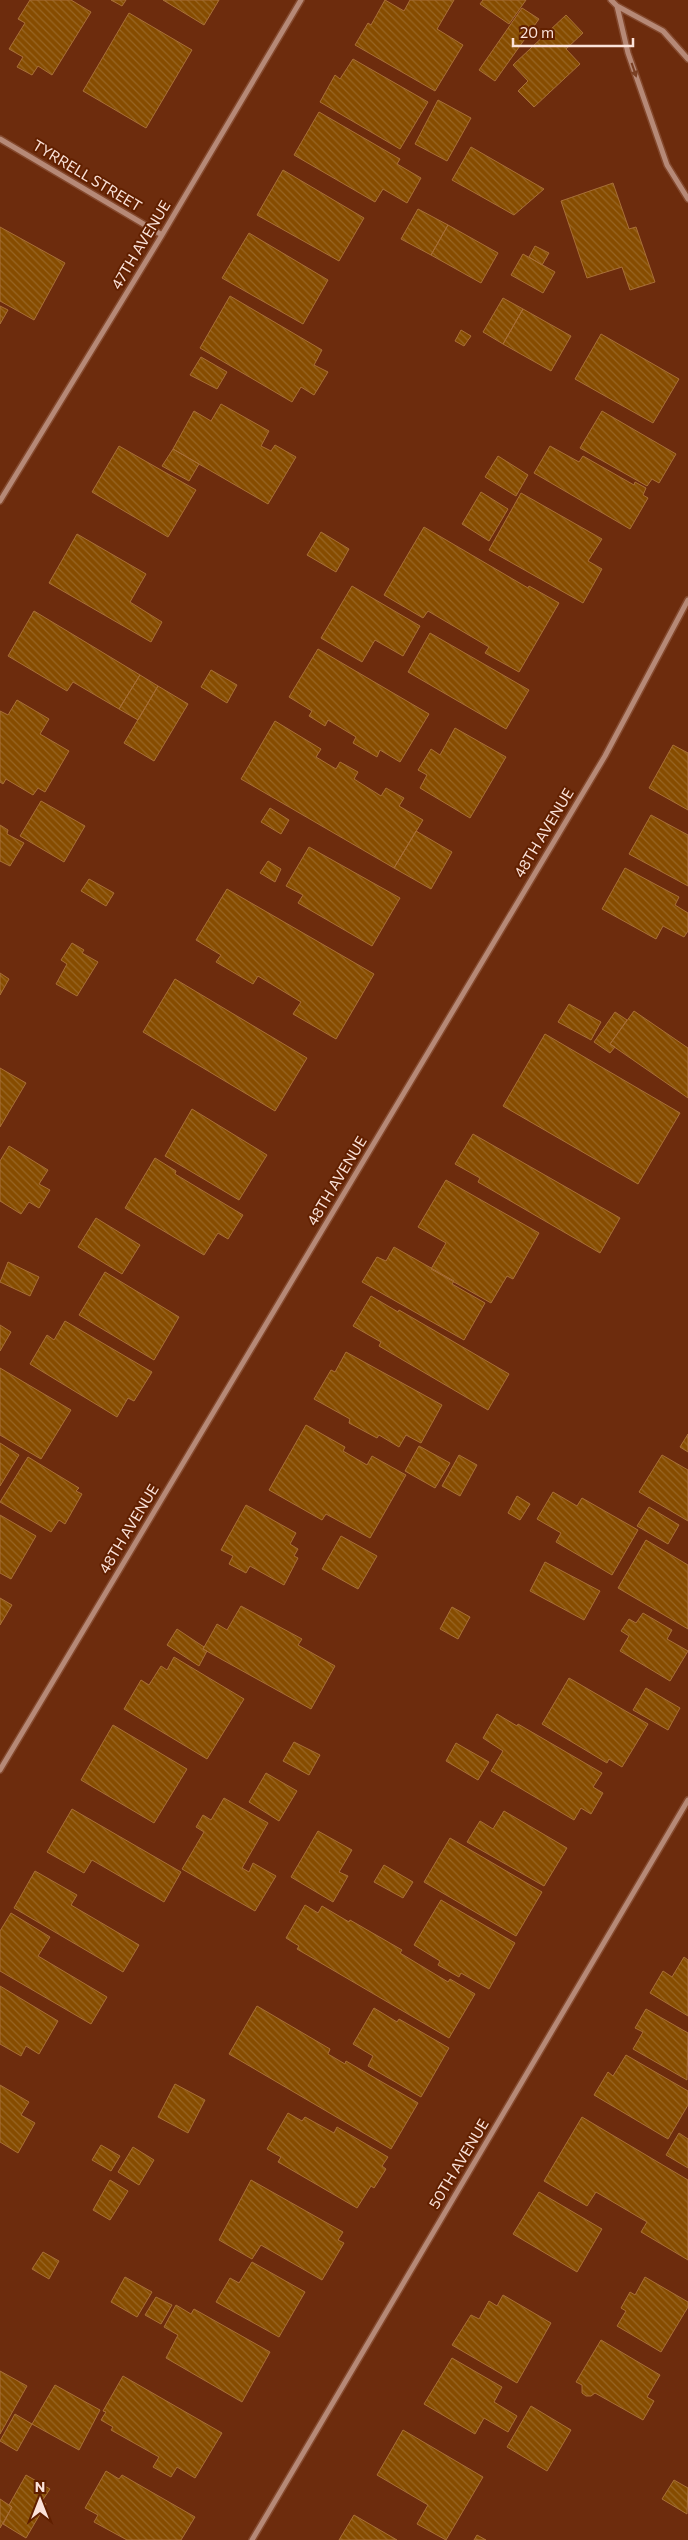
<svg xmlns="http://www.w3.org/2000/svg" width="688" height="2540" font-family="Commissioner,sans-serif">
  <style>
    .building { fill: url(#building-back-hatch); stroke: #a86f38 }
    .lines { fill: none; stroke-linecap: round; stroke-linejoin: round }
    .street-casing { stroke: #84492e; stroke-width: 8 }
    .street { stroke: #b68977; stroke-width: 5 }
    .oneway { fill: #7a4024 }
    .labels { text-anchor: middle; stroke-width: 4; stroke-linejoin: round; paint-order: stroke }
    .street-label { font-size: 15px; fill: #fbe2d9; stroke: #612000 }
  </style>
  <defs>
    <pattern id="building-back-hatch" width="6" height="6" patternUnits="userSpaceOnUse" patternTransform="scale(1.25)"><rect width="6" height="6" fill="#864c00"/><path d="M-1 5l2 2M0 0l6 6M5-1l2 2" fill="none" stroke="#986625"/></pattern>
  </defs>
  <rect width="100%" height="100%" fill="#6d2c0d"/>
  <path class="building" d="M30 0H71L91 12 52 75 38 66 32 75 17 67 23 57 9 49 25 23 18 19Z
    M111 0H126L122 6Z
    M163 0H219L204 25Z
    M385 0 404 11 410 0H454L437 29 463 45 435 91 355 45 368 23 371 25Z
    M483 0H526L509 24 480 4Z
    M522 8 539 19 495 81 479 70Z
    M129 13 192 50 146 128 83 91Z
    M566 15 583 33 566 49 580 64 534 107 518 91 528 81 513 65Z
    M353 59 428 102 400 149 320 102 335 75 340 79Z
    M438 100 471 118 447 161 415 144Z
    M319 112 400 159 397 164 421 178 407 203 383 189 375 202 294 155Z
    M471 147 544 189 514 215 452 180Z
    M283 170 364 218 339 261 257 215Z
    M613 183 629 229 636 227 655 282 630 290 622 267 587 278 561 201Z
    M418 209 448 225 431 255 401 239Z
    M448 225 498 253 481 283 431 255Z
    M0 227 65 263 34 320 0 301Z
    M249 233 328 280 303 324 222 278Z
    M535 246 549 253 542 265 529 257Z
    M523 254 555 272 543 293 511 275Z
    M230 296 322 350 314 365 328 372 314 395 301 387 292 402 200 348Z
    M503 298 523 309 503 344 483 332Z
    M0 306 8 310 0 324Z
    M523 309 571 336 551 371 503 344Z
    M461 330 471 336 464 346 455 341Z
    M601 334 679 379 653 423 575 379Z
    M201 357 227 372 217 389 190 375Z
    M221 404 269 431 261 446 271 451 275 445 296 457 268 504 173 449 194 411 211 421Z
    M602 411 676 454 659 483 652 479 647 486 580 448Z
    M119 446 196 490 168 537 92 492Z
    M550 446 579 462 583 456 634 485 635 482 646 488 643 495 648 498 630 529 534 473Z
    M173 449 199 464 189 481 162 466Z
    M498 456 528 475 516 496 485 477Z
    M481 492 508 509 489 541 462 524Z
    M521 493 602 539 588 561 602 569 583 603 489 550Z
    M424 527 528 588 529 586 559 603 519 672 485 653 489 647 428 611 423 618 384 595Z
    M321 532 349 549 336 572 307 555Z
    M77 534 146 574 130 602 162 622 151 642 49 583Z
    M352 586 420 626 403 656 375 640 362 662 321 638Z
    M34 611 140 675 119 709 73 682 67 691 8 656Z
    M430 633 529 690 506 729 408 672Z
    M318 649 429 714 400 762 380 750 377 757 353 743 356 737 328 720 325 726 309 716 312 711 289 697Z
    M211 670 237 685 227 703 201 687Z
    M140 675 158 686 138 720 119 709Z
    M158 686 188 704 154 761 124 743Z
    M17 700 49 719 40 734 69 751 45 792 38 788 33 795 6 779 3 784 0 782V711L8 715Z
    M275 721 321 749 316 757 336 769 340 762 358 772 354 779 381 796 386 788 404 798 399 806 423 820 394 868 241 779Z
    M455 728 506 757 470 818 420 788 427 775 418 770 431 749 440 755Z
    M673 745 688 753V810L649 788Z
    M41 801 85 826 64 862 20 836Z
    M270 808 289 820 281 834 261 822Z
    M651 815 688 835V886L629 854Z
    M0 825 8 830 7 834 24 843 10 866 0 861Z
    M416 831 452 852 431 889 394 868Z
    M309 847 400 898 372 946 298 903 303 895 286 886Z
    M268 861 281 869 275 882 260 873Z
    M625 868 679 897 675 905 688 913V931L684 937 663 926 656 939 602 909Z
    M89 879 114 893 106 906 81 891Z
    M227 889 374 974 336 1039 293 1014 301 1002 258 976 253 984 216 962 221 955 196 940Z
    M72 943 84 950 82 953 98 962 77 996 56 984 67 964 61 960Z
    M0 973 9 979 0 995Z
    M175 979 307 1058 275 1111 143 1032Z
    M569 1004 601 1022 591 1040 558 1022Z
    M634 1011 688 1048V1098L610 1044Z
    M615 1012 627 1020 610 1044 615 1047 610 1053 594 1042Z
    M545 1034 680 1113 638 1184 503 1106Z
    M0 1068 26 1083 0 1127Z
    M192 1109 267 1155 239 1200 165 1156Z
    M473 1134 620 1218 600 1253 478 1182 480 1178 455 1164Z
    M9 1146 48 1170 39 1184 50 1190 39 1208 29 1202 21 1214 0 1201V1161Z
    M155 1158 176 1171 175 1174 243 1215 228 1239 218 1233 204 1255 125 1208Z
    M446 1180 539 1233 513 1279 507 1276 491 1303 431 1269 446 1243 418 1227Z
    M96 1218 140 1245 122 1274 78 1247Z
    M394 1247 454 1281 452 1284 485 1303 464 1340 362 1282 377 1257 386 1261Z
    M8 1262 39 1277 30 1296 0 1282Z
    M105 1272 179 1317 154 1360 79 1315Z
    M371 1296 398 1312 399 1310 509 1374 488 1410 379 1346 381 1342 353 1326Z
    M65 1321 152 1372 134 1401 128 1398 117 1417 30 1364 47 1335 54 1340Z
    M0 1325 11 1332 0 1351Z
    M346 1352 442 1405 421 1443 406 1435 399 1447 379 1435 377 1438 349 1423 350 1419 314 1399 331 1370 335 1372Z
    M0 1368 71 1410 41 1459 0 1435Z
    M306 1425 345 1447 343 1451 367 1465 372 1456 406 1475 370 1538 326 1514 322 1520 269 1490Z
    M688 1434V1452L680 1447Z
    M0 1443 19 1455 0 1486Z
    M419 1446 450 1463 435 1488 405 1471Z
    M459 1455 477 1465 460 1496 442 1486Z
    M662 1455 688 1470V1521L639 1492Z
    M28 1457 79 1488 76 1491 82 1494 65 1524 59 1520 51 1532 0 1502Z
    M553 1492 577 1506 582 1498 638 1530 612 1575 556 1542 561 1533 537 1519Z
    M517 1496 530 1504 520 1520 508 1513Z
    M246 1505 296 1533 290 1544 298 1549 294 1556 298 1558 284 1585 250 1566 246 1573 229 1564 233 1556 221 1550Z
    M649 1507 679 1525 668 1544 637 1526Z
    M0 1515 36 1536 11 1579 0 1573Z
    M341 1536 377 1556 358 1589 322 1569Z
    M646 1540 688 1565V1629L618 1588Z
    M545 1562 600 1591 584 1620 530 1591Z
    M0 1598 12 1605 0 1625Z
    M241 1606 302 1639 298 1645 335 1666 311 1709 203 1649 217 1624 227 1630Z
    M452 1607 470 1617 458 1639 440 1629Z
    M643 1613 672 1630 667 1639 688 1651 670 1681 620 1651 629 1636 621 1631 629 1619 636 1623Z
    M177 1629 204 1647 203 1649 207 1651 199 1666 167 1645Z
    M174 1657 244 1699 207 1759 124 1709 141 1680 149 1685 161 1666 167 1670Z
    M569 1678 648 1724 622 1767 609 1759 607 1763 542 1724Z
    M646 1688 680 1708 668 1730 633 1710Z
    M497 1714 517 1726 518 1724 602 1773 593 1787 603 1793 591 1814 581 1808 574 1820 491 1771 503 1751 483 1738Z
    M113 1725 187 1769 154 1823 81 1780Z
    M294 1742 320 1755 309 1775 283 1761Z
    M456 1743 489 1762 478 1780 446 1761Z
    M266 1773 297 1791 279 1821 249 1802Z
    M224 1798 268 1823 242 1868 249 1872 253 1863 276 1876 255 1911 182 1869 204 1832 196 1827 203 1815 211 1820Z
    M72 1809 181 1872 164 1902 92 1860 84 1873 47 1852Z
    M504 1811 567 1848 544 1886 467 1842 480 1821 493 1829Z
    M318 1831 352 1850 339 1872 348 1876 333 1902 291 1877Z
    M450 1838 542 1892 516 1936 424 1882Z
    M384 1865 413 1882 403 1898 374 1882Z
    M35 1871 77 1895 71 1905 139 1945 123 1972 14 1908Z
    M441 1900 515 1943 489 1989 461 1973 459 1977 438 1965 440 1961 414 1945Z
    M305 1905 318 1913 322 1906 349 1922 350 1920 402 1950 400 1953 448 1982 450 1979 475 1994 449 2038 297 1949 299 1946 286 1938Z
    M11 1913 50 1937 38 1956 107 1997 91 2024 0 1971V1931Z
    M684 1957 688 1960V2016L650 1993 663 1971 672 1977Z
    M0 1986 58 2021 39 2054 26 2046 21 2056 0 2044Z
    M257 2006 330 2049 328 2054 345 2064 346 2061 418 2103 391 2149 229 2054Z
    M374 2008 397 2022 399 2019 449 2048 421 2097 368 2066 373 2056 353 2044Z
    M646 2009 688 2033 687 2080 633 2049 643 2032 635 2028Z
    M626 2055 688 2091V2105L668 2139 594 2095 608 2072 613 2076Z
    M175 2084 205 2100 188 2133 158 2117Z
    M0 2085 29 2102 21 2115 35 2123 18 2153 0 2142Z
    M288 2113 302 2121 305 2117 334 2133 337 2127 388 2157 382 2166 386 2169 374 2188 371 2186 357 2208 278 2162 281 2157 267 2149Z
    M582 2117 688 2180V2260L641 2232 647 2222 596 2192 587 2206 544 2181Z
    M679 2133 688 2139V2168L666 2155Z
    M101 2145 120 2156 111 2171 92 2160Z
    M133 2147 154 2160 139 2185 118 2172Z
    M110 2180 128 2191 110 2220 93 2210Z
    M251 2180 343 2232 338 2240 344 2243 322 2280 261 2245 252 2259 219 2240Z
    M539 2192 602 2229 577 2272 513 2234Z
    M43 2252 59 2261 49 2279 32 2269Z
    M252 2262 305 2292 279 2337 216 2302 230 2278 239 2283Z
    M125 2277 152 2292 137 2317 111 2302Z
    M645 2277 688 2302V2307L661 2352 617 2326 626 2311 621 2308 630 2292 635 2295Z
    M503 2295 551 2323 517 2383 452 2345 471 2315 479 2319 489 2301 497 2306Z
    M156 2297 172 2305 161 2324 145 2315Z
    M176 2305 191 2314 194 2309 270 2352 242 2402 166 2358 178 2335 164 2327Z
    M601 2340 660 2375 647 2397 654 2401 643 2420 595 2393 591 2396H586L582 2393V2385L576 2382Z
    M452 2358 502 2387 494 2402 517 2416 508 2432 484 2418 475 2434 424 2404Z
    M0 2371 27 2386 0 2434Z
    M123 2376 222 2433 195 2478 177 2467 171 2477 153 2467 159 2457 111 2430 113 2427 101 2420 106 2412 103 2411Z
    M55 2385 100 2410 79 2450 32 2424Z
    M531 2406 571 2430 547 2471 507 2447Z
    M15 2414 32 2424 17 2451 0 2441Z
    M403 2430 483 2477 446 2540 417 2524 428 2505 377 2475Z
    M106 2471 119 2479 122 2475 195 2517 181 2540H127L94 2522 98 2515 85 2508Z
    M26 2475 50 2489 42 2501 46 2504 26 2538 3 2524 12 2507 9 2505Z
    M674 2480 688 2488 687 2514 662 2499Z
    M0 2499 12 2507 0 2528Z
    M354 2515 397 2540H339Z
    M477 2535 486 2540H474Z"/>
  <g class="lines">
    <defs>
      <path id="street" d="M611 0 617 6 663 31 688 59
        M617 6 628 53 667 165 688 199
        M0 139 162 235
        M0 501 162 235 301 0
        M0 1770 605 756 688 600
        M252 2540 688 1800"/>
    </defs>
    <use href="#street" class="street-casing"/>
    <use href="#street" class="street"/>
  </g>
  <defs><path id="oneway-solid" d="M-6-.8H1V-3.2L6.5 0L1 3.2V.8H-6Z" transform="scale(1.25)"/></defs>
  <use class="oneway" href="#oneway-solid" transform="translate(634 70) rotate(71)"/>
  <g class="labels">
    <g class="street-label">
      <text transform="translate(87 176) rotate(31)" y="5">TYRRELL STREET</text>
      <text transform="translate(141 245) rotate(-59)" y="5">47TH AVENUE</text>
      <text transform="translate(544 833) rotate(-59)" y="5">48TH AVENUE</text>
      <text transform="translate(337 1181) rotate(-59)" y="5">48TH AVENUE</text>
      <text transform="translate(129 1529) rotate(-59)" y="5">48TH AVENUE</text>
      <text transform="translate(459 2164) rotate(-59)" y="5">50TH AVENUE</text>
    </g>
  </g>
  <g transform="translate(40 2500)" stroke="#612000" stroke-width="4" paint-order="stroke">
  <path d="M0-4L9 19L0 12L-9 19Z" fill="#fbe2d9"/>
  <text y="-8" font-size="14" font-weight="bold" text-anchor="middle" fill="#fbe2d9">N</text>
  </g>
  <path d="M513 38v8h120v-8" fill="none" stroke="#fbe2d9" stroke-width="2.5"/>
  <text x="520" y="38" font-size="15" fill="#fbe2d9" stroke="#612000" stroke-width="4" paint-order="stroke">20 m</text>
</svg>
